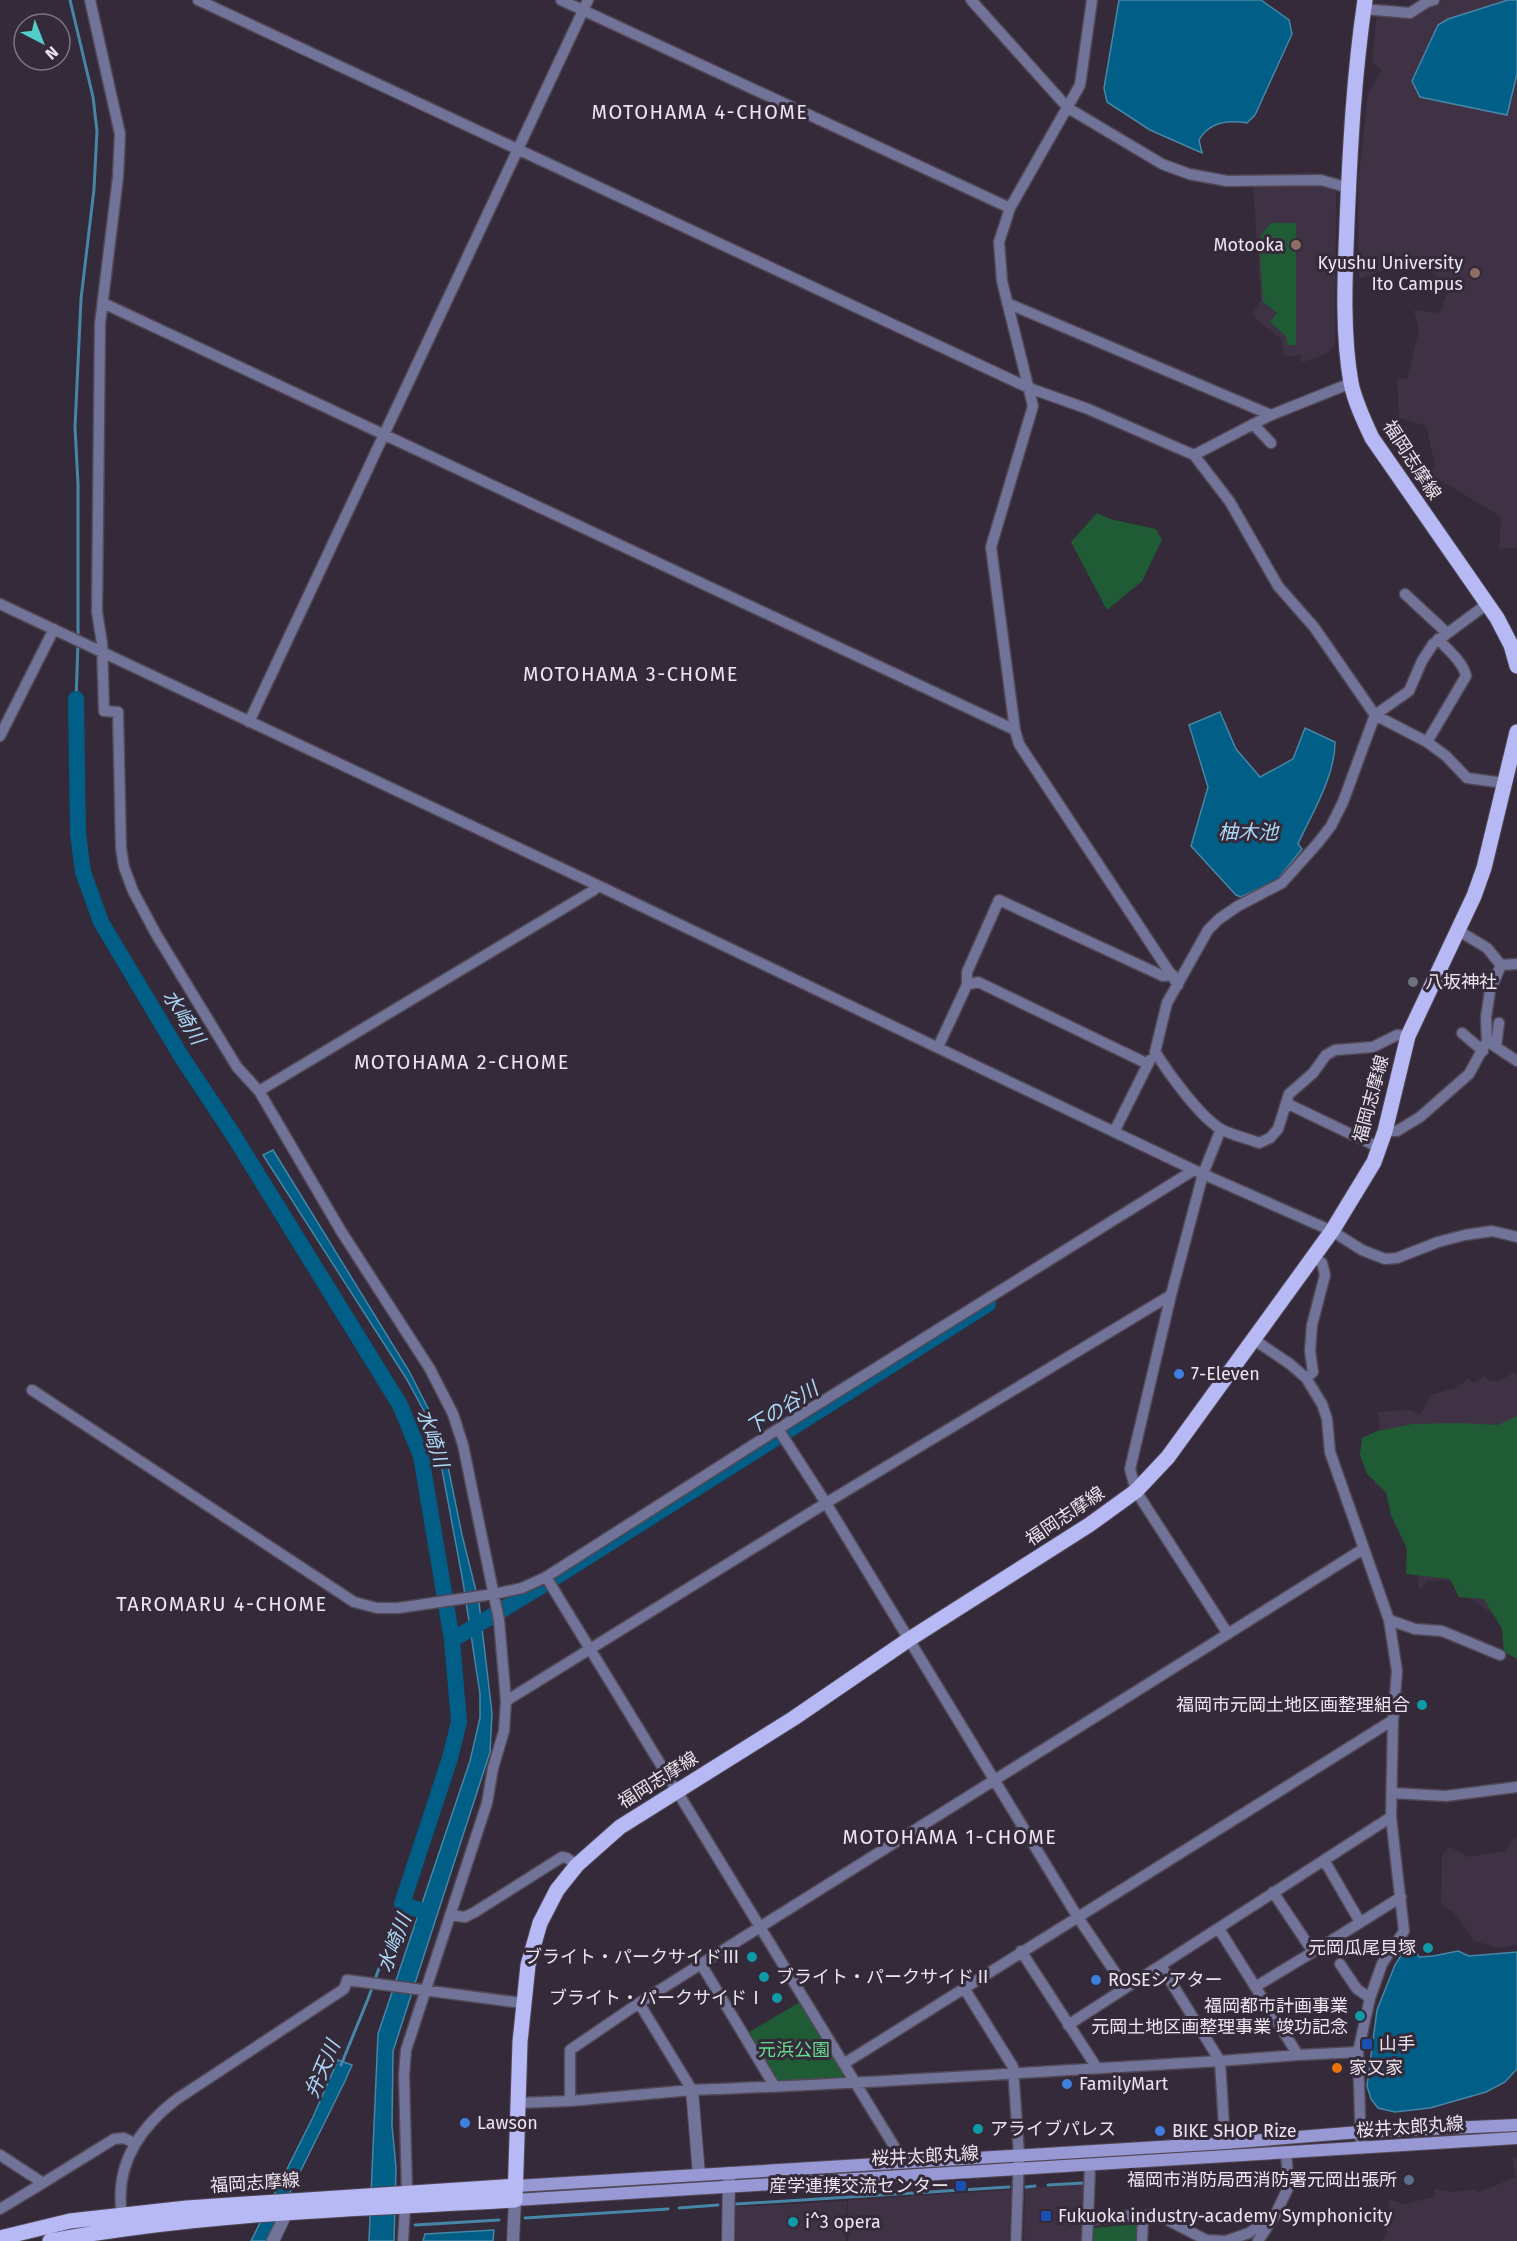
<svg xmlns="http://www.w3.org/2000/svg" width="1517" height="2241" font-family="'Fira Sans','Noto Sans JP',sans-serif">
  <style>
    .built { fill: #403245 }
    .green { fill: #1f5c36 }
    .water { fill: #005e87; stroke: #4786a6; stroke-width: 1.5 }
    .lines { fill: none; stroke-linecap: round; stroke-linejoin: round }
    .stream { stroke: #4786a6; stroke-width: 3 }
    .river { stroke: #005e87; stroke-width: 16 }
    .minor-casing { stroke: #514856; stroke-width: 13 }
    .tertiary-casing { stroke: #514856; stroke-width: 14 }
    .secondary-casing { stroke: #514856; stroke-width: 14 }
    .primary-casing { stroke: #514856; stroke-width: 17 }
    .minor { stroke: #727398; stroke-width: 10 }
    .tertiary { stroke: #727398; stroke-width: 12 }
    .secondary { stroke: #9899d4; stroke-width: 12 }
    .primary { stroke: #b7b9f5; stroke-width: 15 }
    .education-dot { fill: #8d6e63; stroke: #342a39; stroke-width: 2 }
    .worship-dot { fill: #6b7280; stroke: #342a39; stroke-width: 2 }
    .shop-dot { fill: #3f7fe0; stroke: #342a39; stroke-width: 2 }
    .culture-dot { fill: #0f9aa8; stroke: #342a39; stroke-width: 2 }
    .transit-dot { fill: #1a4fb4; stroke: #342a39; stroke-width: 2 }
    .food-dot { fill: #e8710a; stroke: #342a39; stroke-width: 2 }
    .service-dot { fill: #5c6f8a; stroke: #342a39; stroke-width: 2 }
    .labels { text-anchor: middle; stroke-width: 6; stroke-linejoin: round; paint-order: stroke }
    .poi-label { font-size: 18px; fill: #ece5ef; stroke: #342a39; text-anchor: start }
    .street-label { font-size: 18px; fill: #ece5ef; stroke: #342a39 }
    .park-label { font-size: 18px; fill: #64dc8f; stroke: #342a39 }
    .neighbourhood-label { font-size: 20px; letter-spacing: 1.5px; fill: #ece5ef; stroke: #342a39 }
    .water-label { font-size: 20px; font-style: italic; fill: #acd8f6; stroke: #342a39 }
  </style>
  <rect width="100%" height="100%" fill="#342a39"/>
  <path class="built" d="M1445 0H1517V548L1499 549 1501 517 1430 474 1435 465 1426 426 1399 418 1397 379H1407L1419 330 1414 310 1440 313 1450 285 1427 269 1422 268 1419 263 1397 265 1359 279 1358 185 1368 93 1382 70 1372 62 1377 9 1412 8 1421 13 1437 2Z
    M1320 184 1336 192 1335 347 1331 348 1330 352 1301 363V355L1284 356 1281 339 1256 319 1253 312 1261 300 1253 186Z
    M1515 1372 1517 1376V1655L1511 1656 1516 1636 1511 1626 1459 1591 1452 1582 1441 1580 1435 1582 1429 1580 1419 1590 1417 1571 1403 1498 1386 1493 1375 1484V1479L1384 1480 1378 1412 1409 1410 1421 1414 1431 1395 1456 1388 1469 1378 1474 1383 1484 1376 1491 1381H1499Z
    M1517 1836V1945L1497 1948 1473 1940V1938L1454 1913 1441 1905 1442 1856 1449 1847 1463 1853 1468 1857 1505 1851Z
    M1512 2157 1517 2158V2241H1381L1388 2232 1382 2226 1390 2215 1388 2199 1404 2204 1434 2197V2189L1453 2192 1476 2189V2192H1480L1516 2177Z
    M1084 2184 1082 2241H1024L1025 2188Z
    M1011 2190 1009 2241H848V2200Z
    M847 2201 846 2241H735V2207Z"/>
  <path class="green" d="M1271 223H1296V345H1287L1286 336 1270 322 1277 313 1263 302 1259 238Z
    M1097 513 1110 519 1156 529 1162 540 1142 581 1107 610 1071 542Z
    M1517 1416V1659L1504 1652 1502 1629 1484 1599 1459 1597 1450 1579 1406 1574 1407 1549 1391 1515 1386 1492 1367 1474 1360 1455 1362 1438 1377 1431 1413 1424 1458 1423 1498 1425Z
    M800 2002 846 2072 841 2079 778 2083 746 2034Z
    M1138 2224 1139 2241H1093L1094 2228Z"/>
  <path class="water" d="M1119 0H1261L1289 20 1292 34 1255 115 1247 123C1229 120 1209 122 1199 140L1202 153 1150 130 1107 102 1104 88Z
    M1508 0H1517V74L1507 115 1420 97 1412 81 1438 25 1448 19Z
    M1220 712 1236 749 1260 777 1293 759 1305 728 1335 742C1335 777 1312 813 1298 844L1302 849 1277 880 1241 897 1236 895 1191 846 1208 787 1189 725Z
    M273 1150 409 1371 435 1422 444 1447 462 1535 479 1603 492 1713 490 1752 393 2051 392 2126 396 2167 394 2241H369L378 2034 470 1761 480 1718V1694L463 1582 441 1464 430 1422 406 1378 263 1155Z
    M1411 1939 1419 1957 1433 1956 1458 1951 1469 1956 1517 1952V2069L1505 2082 1486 2092 1430 2108 1395 2112 1378 2108 1371 2099 1367 2086 1377 2010 1395 1965Z
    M338 2060 352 2065 345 2081 266 2241H251L313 2117Z
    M494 2230 493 2241H423L425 2234Z"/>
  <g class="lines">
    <path class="stream" d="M70 0 93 97 97 131 94 189 81 299 75 427 78 484V636
      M76 699 78 643
      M341 2065 368 1999 402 1904
      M1048 2185 1083 2183
      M1026 2187 1035 2186
      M736 2204 1009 2187
      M679 2208 718 2205
      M525 2218 668 2209
      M415 2225 499 2220"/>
    <path class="river" d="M76 699 78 834 83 872 101 922 181 1056 234 1136 400 1405 421 1456 452 1640 459 1722 450 1758 402 1904 428 1913 423 1927
      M452 1640 540 1587 988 1304"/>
    <defs>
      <path id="minor" d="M90 0 120 134 118 177 100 324 97 612 102 643 104 711 118 712 121 848 124 867 133 891 156 934 237 1067 259 1091 341 1231 430 1369 453 1414 463 1445 499 1620 506 1701 504 1731 493 1768 487 1803 406 2050 404 2075 407 2192
        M198 0 1029 388 1088 409 1194 455 1230 502 1278 586 1314 627 1375 715 1427 742 1446 756 1467 778 1504 783
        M561 0 1010 208
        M971 0 1068 108 1162 164 1189 174 1227 181 1321 180 1349 188
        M1092 0 1080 85 1010 208 999 242 1002 281 1033 406 991 547 1015 730 1019 744 1178 985
        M1364 9 1410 13 1427 2 1434 0
        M103 303C407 444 710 589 1015 730
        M1007 303 1271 415
        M1253 424 1271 443
        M1194 455 1271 415 1351 383
        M1405 594 1447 633
        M0 604 597 885 1194 1170 1332 1231 1362 1250 1385 1259 1397 1258 1438 1242 1465 1235 1492 1231 1517 1237
        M249 722 588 0
        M0 736 54 629
        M1427 742 1466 676C1463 662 1448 650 1438 639
        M1501 965 1517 964
        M967 985 978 982 1148 1064
        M1462 1033 1483 1051
        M1408 1036 1397 1035 1373 1047 1335 1050 1326 1055 1313 1073 1289 1094 1278 1129 1270 1138 1259 1143C1247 1138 1230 1135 1219 1128 1198 1114 1169 1074 1155 1052L1167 1003 1208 930 1219 919 1238 906 1282 883 1317 844 1331 826 1343 802 1375 715 1409 691 1422 661 1433 644 1487 604
        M1487 1041 1517 1061
        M1496 1046 1499 1023
        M938 1047 967 985V972L999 900 1163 976 1173 975
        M259 1091 594 890 597 885
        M1286 1103 1380 1148
        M1221 1129 1203 1174 1171 1295 1130 1469 1136 1491 1228 1634
        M1385 1131H1397L1420 1117 1469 1074 1487 1041 1486 1017 1490 991 1501 965 1487 948 1459 931
        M1114 1132 1150 1060
        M1253 1339 1290 1364 1306 1378 1322 1404 1327 1419 1330 1452 1389 1620 1397 1671 1393 1720 1391 1817 1404 1931 1382 1964 1370 1998 1358 2052 1361 2148
        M1306 1378 1313 1372 1310 1351 1312 1325 1325 1275 1322 1263 1313 1257
        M32 1390 354 1602 377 1608H398L494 1594 522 1588 546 1577 778 1429 1194 1170
        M778 1429 826 1503 1077 1916 1125 1987
        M546 1577 897 2151 899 2162
        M1389 1620 1415 1629 1442 1631 1500 1655
        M506 1701 826 1503 1171 1295
        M1392 1793 1446 1796 1517 1787
        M1324 1860 1360 1922
        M1273 1892 1313 1952 1401 1897
        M450 1915 465 1917 475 1912 562 1857 567 1858 577 1865
        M1219 1929 1298 2055 1358 2052
        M1021 1951 1097 2068
        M701 1964 1363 1549
        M1340 1964 1357 1989 1370 1998
        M1255 1987 1313 1952
        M964 1988 1013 2067 1019 2155 1016 2241
        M1068 2025 1391 1817
        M845 2063 1393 1720
        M775 2087 701 1964 639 2003 692 2090C868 2084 1044 2071 1220 2061L1161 1966
        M570 2101V2050L639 2003
        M517 2103 570 2101 692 2090
        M1225 2143 1220 2061 1298 2055
        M0 2155 43 2183 114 2139 124 2138 134 2143
        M1090 2165 1088 2220 1122 2216H1160L1206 2240 1225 2241
        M0 2209 43 2183
        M122 2215C114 2165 139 2128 177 2099L344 1989 347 1980 522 2003
        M403 2241 405 2206
        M1087 2241 1088 2220
        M1142 2241 1143 2216
        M1226 2241 1249 2233 1270 2218
        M1258 2241 1275 2215 1289 2186 1286 2153"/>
      <path id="tertiary" d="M692 2090 699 2175
        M273 2241 286 2214
        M513 2241 515 2200
        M728 2241 729 2173"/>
      <path id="secondary" d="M516 2186 1225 2143 1360 2132 1517 2125
        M515 2200 1517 2138"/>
      <path id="primary" d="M1365 0C1354 74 1350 149 1347 223 1345 274 1342 332 1351 383 1355 402 1364 421 1372 438L1497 618 1511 645 1517 666
        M0 2238 70 2221 187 2208 516 2186
        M50 2241C203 2212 360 2209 515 2200L520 2042 528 1965 540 1923 557 1890 577 1865 620 1827 794 1718 908 1640 1089 1525 1136 1491 1168 1457 1332 1231 1374 1162 1385 1131 1408 1036 1474 896 1484 868 1517 732"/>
    </defs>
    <use href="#minor" class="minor-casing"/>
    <use href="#tertiary" class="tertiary-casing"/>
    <use href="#secondary" class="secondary-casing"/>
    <use href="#primary" class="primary-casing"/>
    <use href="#minor" class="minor"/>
    <use href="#tertiary" class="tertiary"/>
    <use href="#secondary" class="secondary"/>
    <use href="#primary" class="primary"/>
  </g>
  <g class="education-dot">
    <circle cx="1296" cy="245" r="6"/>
    <circle cx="1475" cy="273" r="6"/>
  </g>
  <circle class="worship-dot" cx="1413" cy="982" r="6"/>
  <g class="shop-dot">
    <circle cx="1179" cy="1374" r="6"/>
    <circle cx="1096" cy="1980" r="6"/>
    <circle cx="1067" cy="2084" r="6"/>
    <circle cx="465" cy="2123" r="6"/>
    <circle cx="1160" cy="2131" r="6"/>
  </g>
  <g class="culture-dot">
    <circle cx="1422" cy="1705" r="6"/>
    <circle cx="1428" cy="1948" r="6"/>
    <circle cx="752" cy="1957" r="6"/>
    <circle cx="764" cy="1977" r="6"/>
    <circle cx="777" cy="1998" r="6"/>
    <circle cx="1360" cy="2016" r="6"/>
    <circle cx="978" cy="2129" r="6"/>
    <circle cx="793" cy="2222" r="6"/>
  </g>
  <g class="transit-dot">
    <rect x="1361" y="2038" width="12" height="12" rx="3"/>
    <rect x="955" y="2180" width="12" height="12" rx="3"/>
    <rect x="1040" y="2210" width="12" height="12" rx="3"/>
  </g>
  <circle class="food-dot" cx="1337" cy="2068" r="6"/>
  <circle class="service-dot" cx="1409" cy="2180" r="6"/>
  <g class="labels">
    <g class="poi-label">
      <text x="1284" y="251" text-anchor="end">Motooka</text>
      <text x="1463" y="269" text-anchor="end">Kyushu University<tspan x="1463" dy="21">Ito Campus</tspan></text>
      <text x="1425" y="988">八坂神社</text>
      <text x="1191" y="1380">7-Eleven</text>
      <text x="1410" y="1711" text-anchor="end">福岡市元岡土地区画整理組合</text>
      <text x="1416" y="1954" text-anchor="end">元岡瓜尾貝塚</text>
      <text x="740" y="1963" text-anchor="end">ブライト・パークサイドⅢ</text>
      <text x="776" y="1983">ブライト・パークサイドⅡ</text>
      <text x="1108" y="1986">ROSEシアター</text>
      <text x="765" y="2004" text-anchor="end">ブライト・パークサイドⅠ</text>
      <text x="1348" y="2012" text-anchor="end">福岡都市計画事業<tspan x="1348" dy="21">元岡土地区画整理事業 竣功記念</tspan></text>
      <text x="1379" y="2050">山手</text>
      <text x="1349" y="2074">家又家</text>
      <text x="1079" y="2090">FamilyMart</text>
      <text x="477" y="2129">Lawson</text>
      <text x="990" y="2135">アライブパレス</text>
      <text x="1172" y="2137">BIKE SHOP Rize</text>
      <text x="1397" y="2186" text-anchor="end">福岡市消防局西消防署元岡出張所</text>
      <text x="949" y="2192" text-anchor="end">産学連携交流センター</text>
      <text x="1058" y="2222">Fukuoka industry-academy Symphonicity</text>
      <text x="805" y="2228">i^3 opera</text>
    </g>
    <g class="street-label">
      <text transform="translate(1412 460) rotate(57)" y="6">福岡志摩線</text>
      <text transform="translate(1371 1099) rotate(-75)" y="6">福岡志摩線</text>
      <text transform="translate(1065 1516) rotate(-34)" y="6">福岡志摩線</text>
      <text transform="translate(658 1780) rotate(-32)" y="6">福岡志摩線</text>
      <text transform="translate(1410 2127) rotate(-4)" y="6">桜井太郎丸線</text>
      <text transform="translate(925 2156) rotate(-3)" y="6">桜井太郎丸線</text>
      <text transform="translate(255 2183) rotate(-4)" y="6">福岡志摩線</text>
    </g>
    <g class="park-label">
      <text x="794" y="2056">元浜公園</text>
    </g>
    <g class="neighbourhood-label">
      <text x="700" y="119">MOTOHAMA 4-CHOME</text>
      <text x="631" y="681">MOTOHAMA 3-CHOME</text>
      <text x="462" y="1069">MOTOHAMA 2-CHOME</text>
      <text x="222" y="1611">TAROMARU 4-CHOME</text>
      <text x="950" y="1844">MOTOHAMA 1-CHOME</text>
    </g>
    <g class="water-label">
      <text x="1248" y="839">柚木池</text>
      <text transform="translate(184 1017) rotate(58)" y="7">水崎川</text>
      <text transform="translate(782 1408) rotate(-32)" y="7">下の谷川</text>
      <text transform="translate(433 1438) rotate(72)" y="7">水崎川</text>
      <text transform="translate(394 1943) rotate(-69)" y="7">水崎川</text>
      <text transform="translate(322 2069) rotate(-67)" y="7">弁天川</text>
    </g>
  </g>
  <g transform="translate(42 42) rotate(138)"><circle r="28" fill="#342a39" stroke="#7e7582" stroke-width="1.5"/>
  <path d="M0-4.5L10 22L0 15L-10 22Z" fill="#53cdca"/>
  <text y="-9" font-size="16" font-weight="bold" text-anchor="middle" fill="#ece5ef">N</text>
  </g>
</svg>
